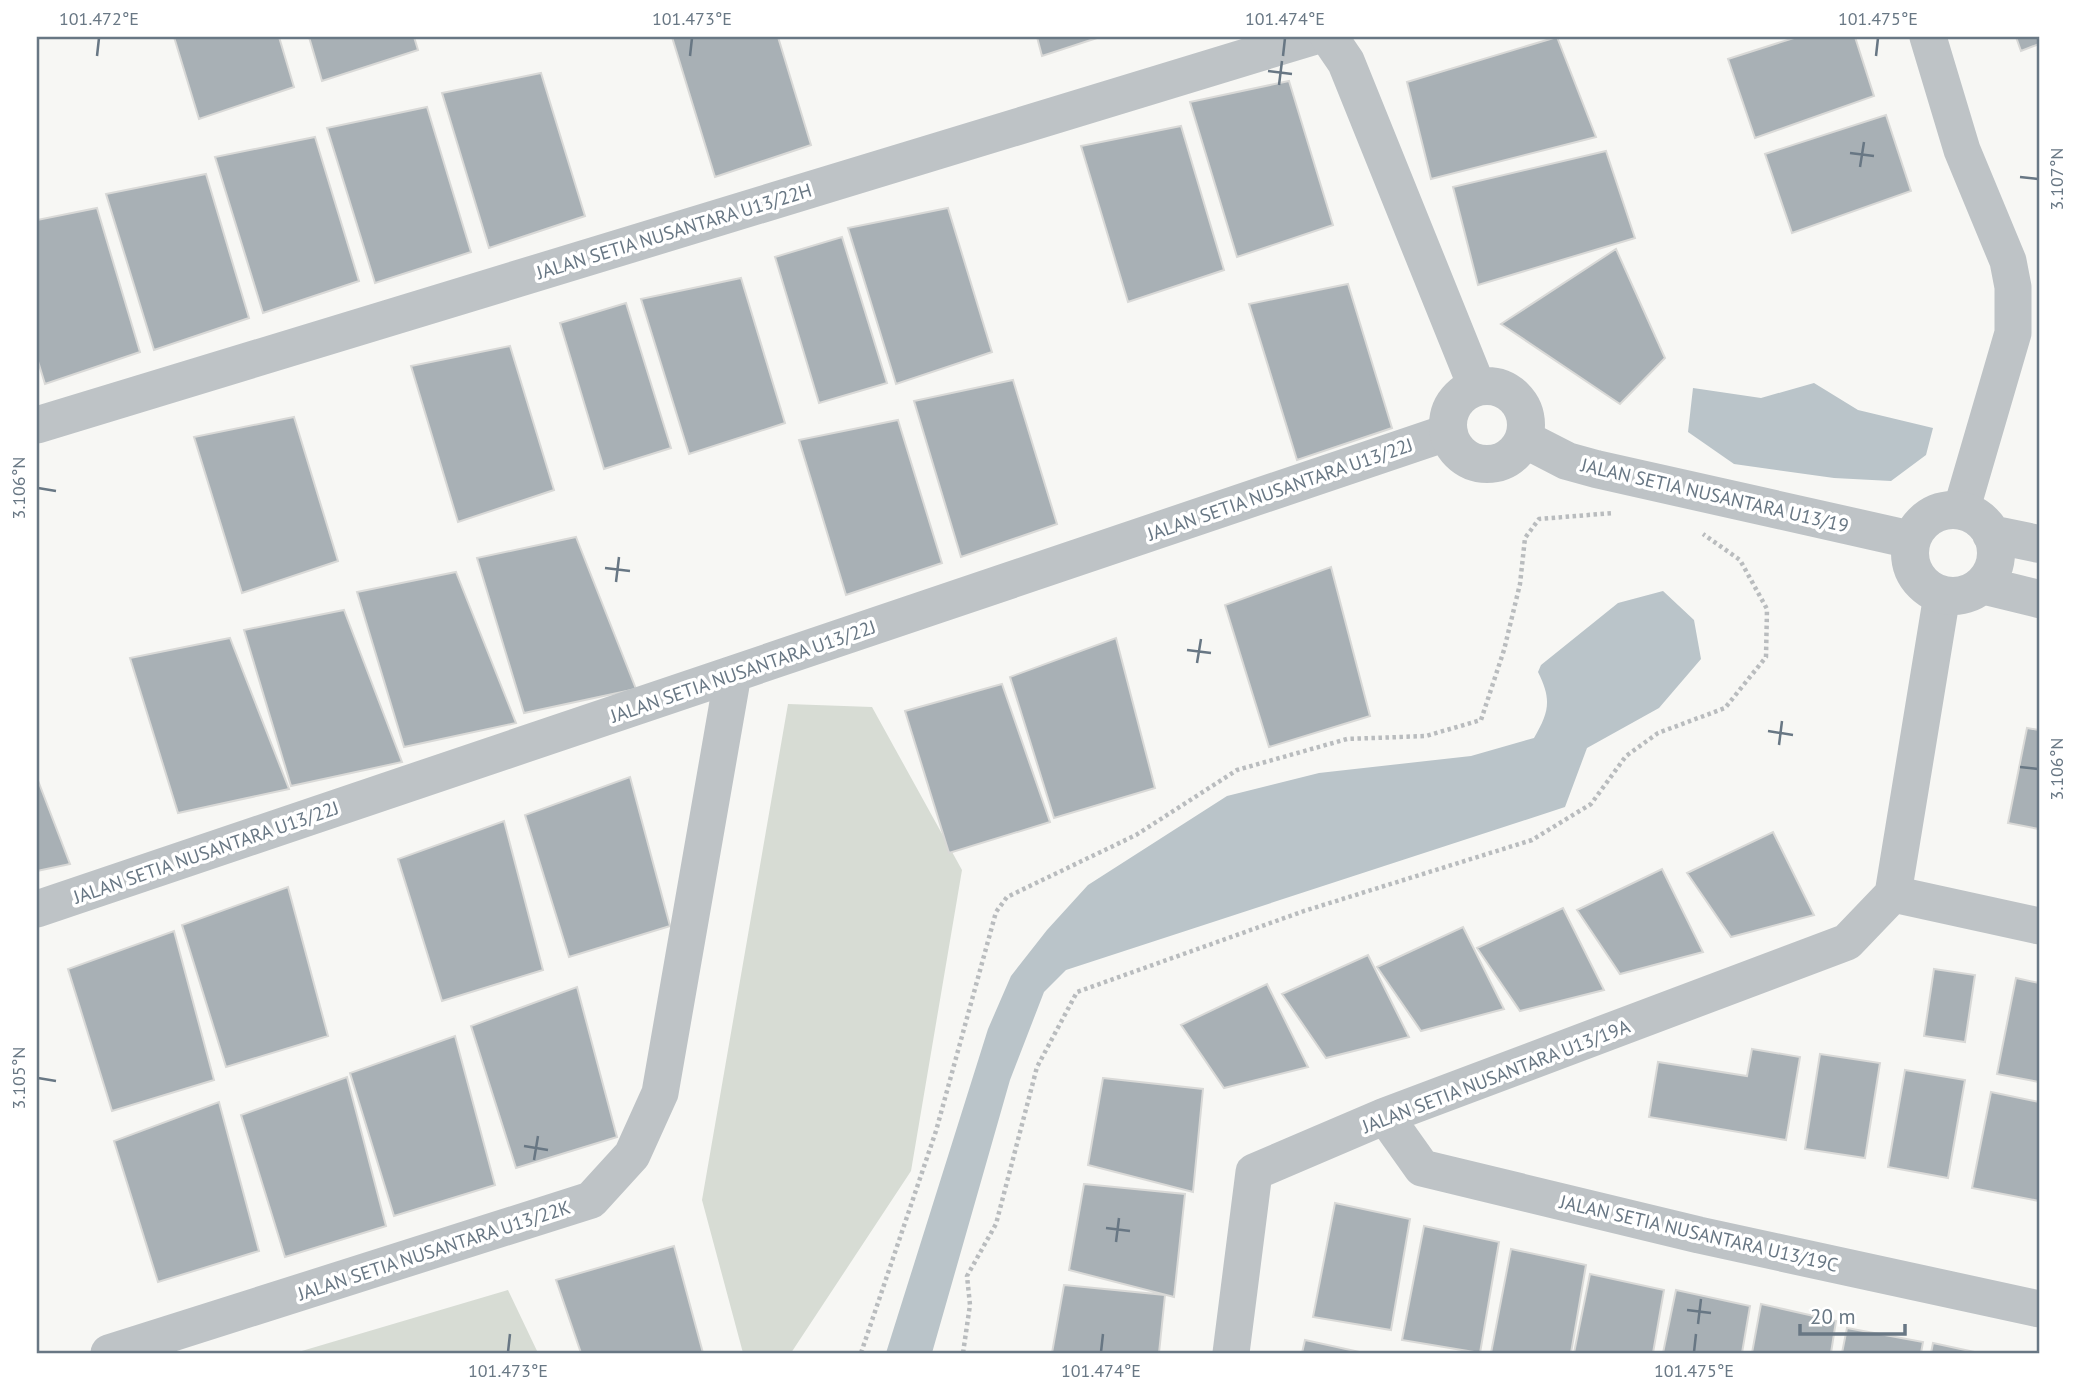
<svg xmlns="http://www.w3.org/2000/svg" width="2076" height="1390" font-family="'PT Sans',sans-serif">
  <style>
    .green { fill: #d7dcd4 }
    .water { fill: #bac4c9 }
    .building { fill: #a8b0b5; stroke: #d9d9d7; stroke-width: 2 }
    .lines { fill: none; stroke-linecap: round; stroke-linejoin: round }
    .path { stroke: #b9bcbe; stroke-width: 4.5; stroke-dasharray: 3.5 3.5; stroke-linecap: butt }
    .minor { stroke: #bec3c6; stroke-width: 37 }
    .tertiary { stroke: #bec3c6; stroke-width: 38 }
    .ticks { fill: none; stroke: #687784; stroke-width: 2.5 }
    .labels { text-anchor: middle; stroke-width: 7; stroke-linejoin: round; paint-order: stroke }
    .street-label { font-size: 19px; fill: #687784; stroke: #fff }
    .neatline { fill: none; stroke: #687784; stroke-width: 2.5 }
    .ticks-label { font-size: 18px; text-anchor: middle; fill: #687784 }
  </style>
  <rect width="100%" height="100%" fill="#f7f7f4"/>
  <path class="green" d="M788 704 872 707 962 870 911 1171 791 1353H743L702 1200Z
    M508 1290 538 1353H295Z"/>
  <path class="water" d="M1814 383 1858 410 1933 428 1926 455 1891 481 1834 478 1734 464 1688 432 1693 388 1761 398Z
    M1663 591 1694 620 1701 659 1659 708 1587 748 1565 807 1066 970 1044 992 1010 1080 932 1353H886L988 1029 1011 976 1047 930 1088 885 1227 796 1319 773 1471 756 1534 738C1549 712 1552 700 1538 672L1541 665 1618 603Z"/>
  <path class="building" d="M174 37H279L294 87 199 119Z
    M309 37H414L418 50 322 81Z
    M672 37H778L811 145 715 177Z
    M1037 37H1100L1042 56Z
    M1557 37 1596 137 1431 179 1407 82Z
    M1797 37H1855L1874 96 1755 138 1728 59Z
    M2016 37H2039V44L2021 51Z
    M541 73 585 216 489 248 442 93Z
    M1289 81 1333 225 1237 257 1190 102Z
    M427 107 471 252 375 283 327 128Z
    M1886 115 1911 191 1792 233 1765 154Z
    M1181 126 1224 270 1128 302 1081 146Z
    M315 137 359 281 263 313 215 157Z
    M1606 151 1635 238 1478 285 1453 187Z
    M206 174 249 318 154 350 106 194Z
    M97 208 140 352 45 384 37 358V220Z
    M948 208 992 352 896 384 848 228Z
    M842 237 887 383 819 403 775 257Z
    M1616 249 1665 358 1620 404 1501 324Z
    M741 278 785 423 689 454 641 299Z
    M1348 284 1392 428 1297 460 1249 304Z
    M626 303 671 448 604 469 560 323Z
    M510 346 554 490 458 522 411 366Z
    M1013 380 1057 524 961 557 914 401Z
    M294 417 338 561 242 593 194 437Z
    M898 420 942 563 846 595 799 440Z
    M576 537 636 689 524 713 477 558Z
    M1331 567 1370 716 1269 747 1225 605Z
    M456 572 516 723 404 747 357 592Z
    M344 610 402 762 291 786 244 630Z
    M230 638 289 789 178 813 130 658Z
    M1116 638 1155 788 1054 818 1010 677Z
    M1002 684 1050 822 949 853 905 711Z
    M2027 728 2039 730V829L2008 823Z
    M630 777 670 926 569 957 525 815Z
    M37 778 70 864 37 871Z
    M504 821 543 970 442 1001 398 859Z
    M1773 832 1814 915 1731 937 1687 873Z
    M1662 869 1703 952 1620 974 1577 910Z
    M288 887 328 1036 226 1067 182 925Z
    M1563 908 1604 990 1520 1011 1477 948Z
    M1463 927 1504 1009 1421 1031 1377 967Z
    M174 931 214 1080 112 1111 68 969Z
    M1368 955 1409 1037 1326 1058 1282 994Z
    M1934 969 1975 975 1965 1042 1924 1036Z
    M2016 978 2039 983V1082L1997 1074Z
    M1267 984 1308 1067 1224 1088 1181 1025Z
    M577 987 617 1137 516 1168 471 1026Z
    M455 1036 495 1185 394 1216 350 1073Z
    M1752 1049 1800 1057 1786 1140 1649 1117 1658 1062 1747 1076Z
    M1820 1054 1880 1063 1865 1158 1805 1149Z
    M1905 1070 1965 1080 1948 1178 1888 1167Z
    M347 1077 386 1226 285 1257 241 1115Z
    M1103 1078 1203 1089 1193 1192 1088 1165Z
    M1991 1092 2039 1102V1201L1972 1188Z
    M219 1102 259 1251 158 1282 114 1141Z
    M1084 1184 1185 1194 1174 1297 1069 1270Z
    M1335 1203 1410 1219 1391 1330 1313 1317Z
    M1424 1226 1499 1242 1480 1353 1402 1340Z
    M674 1246 703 1353H581L556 1280Z
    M1511 1249 1586 1265 1571 1353H1491Z
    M1590 1274 1664 1290 1653 1353H1574Z
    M1064 1285 1165 1295 1159 1353H1052Z
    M1676 1290 1750 1306 1742 1353H1663Z
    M1761 1304 1836 1321 1831 1353H1752Z
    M1847 1328 1923 1342 1921 1353H1842Z
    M1305 1340 1364 1353H1302Z
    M1933 1343 1979 1353H1931Z"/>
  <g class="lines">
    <path class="path" d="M861 1353 936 1131 996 912 1007 897 1136 835 1237 770 1347 739 1426 736 1481 720 1504 650 1520 584 1525 538 1539 519 1613 513
      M963 1353 970 1305 967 1276 996 1224 1037 1067 1077 992 1304 911 1532 840 1591 804 1626 756 1658 733 1725 708 1766 657 1767 609 1740 560 1703 534"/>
    <path class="minor" d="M1928 37 1962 150 2008 261 2013 287V333L1961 511
      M37 425 1312 37
      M1893 894 2039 926
      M37 909 1449 432
      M1385 1116 1422 1168 1699 1235 2039 1309
      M109 1353 591 1200 632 1155 660 1093 733 674
      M1231 1353 1254 1172 1385 1116 1847 942 1893 894 1942 595"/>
    <path class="tertiary" d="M1329 37 1346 62 1477 387
      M1448 425a39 39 0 1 1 78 0a39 39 0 1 1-78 0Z
      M1524 439 1567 461 1596 469 1912 540
      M1910 553a43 43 0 1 1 86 0a43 43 0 1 1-86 0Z
      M1991 534 2039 544
      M1982 585 2039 599"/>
  </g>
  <path class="ticks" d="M97 56 99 38M690 56 692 38M1283 56 1285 38M1876 56 1878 38M1268 71 1292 74M1279 85 1282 61M1850 153 1874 156M1860 167 1864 142M2020 177 2038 179M38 488 56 491M605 568 630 571M616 582 619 557M1187 650 1211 653M1197 663 1201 639M1768 731 1793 735M1779 745 1782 721M2020 767 2038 769M38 1078 56 1081M524 1146 548 1150M534 1160 538 1136M1106 1228 1130 1231M1116 1242 1119 1218M1687 1310 1711 1313M1698 1324 1701 1299M508 1352 510 1334M1101 1352 1103 1334M1694 1352 1696 1334"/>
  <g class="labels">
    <g class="street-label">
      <text transform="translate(674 231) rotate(-17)" y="7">JALAN SETIA NUSANTARA U13/22H</text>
      <text transform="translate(1280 489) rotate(-19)" y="7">JALAN SETIA NUSANTARA U13/22J</text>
      <text transform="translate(1715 495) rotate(13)" y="7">JALAN SETIA NUSANTARA U13/19</text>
      <text transform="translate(743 671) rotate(-19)" y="7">JALAN SETIA NUSANTARA U13/22J</text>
      <text transform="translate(206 852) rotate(-19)" y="7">JALAN SETIA NUSANTARA U13/22J</text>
      <text transform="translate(1496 1076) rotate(-21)" y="7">JALAN SETIA NUSANTARA U13/19A</text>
      <text transform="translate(1699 1233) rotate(13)" y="7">JALAN SETIA NUSANTARA U13/19C</text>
      <text transform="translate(434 1250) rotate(-18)" y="7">JALAN SETIA NUSANTARA U13/22K</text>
    </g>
  </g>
  <rect width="2076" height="1390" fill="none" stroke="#ffffff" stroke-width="77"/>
  <path d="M1800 1324v10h105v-10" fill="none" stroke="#687784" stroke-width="3.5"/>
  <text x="1810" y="1324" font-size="21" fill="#687784" stroke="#ffffff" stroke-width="5" paint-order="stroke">20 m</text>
  <rect x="38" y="38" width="2000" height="1314" class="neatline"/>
  <g class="ticks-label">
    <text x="99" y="25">101.472°E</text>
    <text x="692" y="25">101.473°E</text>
    <text x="1285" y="25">101.474°E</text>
    <text x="1878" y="25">101.475°E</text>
    <text transform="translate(2057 179) rotate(-90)" y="6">3.107°N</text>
    <text transform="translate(19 488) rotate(-90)" y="6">3.106°N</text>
    <text transform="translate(2057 769) rotate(-90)" y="6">3.106°N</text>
    <text transform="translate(19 1078) rotate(-90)" y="6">3.105°N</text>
    <text x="508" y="1377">101.473°E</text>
    <text x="1101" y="1377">101.474°E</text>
    <text x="1694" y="1377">101.475°E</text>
  </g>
</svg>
